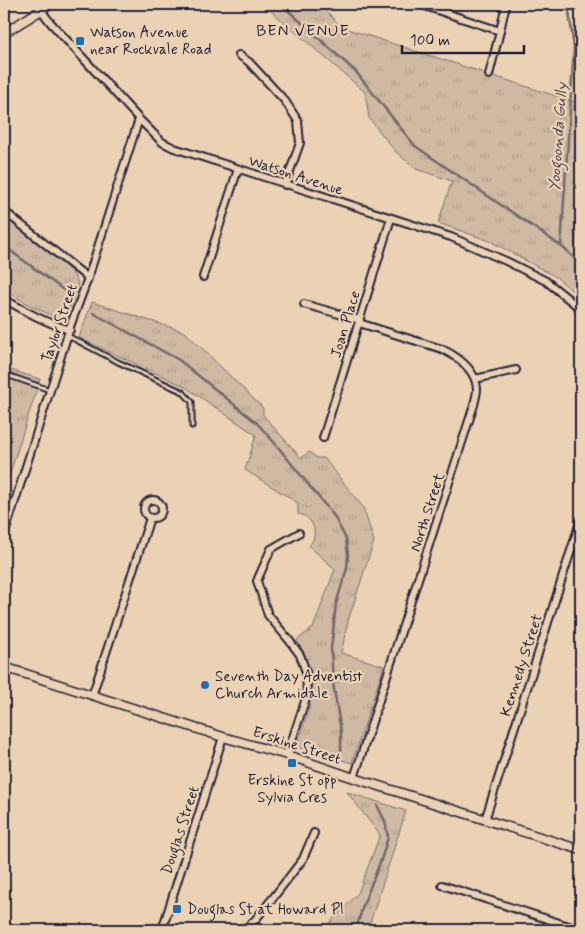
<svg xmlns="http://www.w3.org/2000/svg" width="585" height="934" font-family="Mynerve,sans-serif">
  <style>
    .grass { fill: url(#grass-tufts); stroke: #786e6f }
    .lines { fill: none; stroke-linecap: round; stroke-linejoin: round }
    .stream { stroke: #72686b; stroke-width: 2.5 }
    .service-casing { stroke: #22223b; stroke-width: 7 }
    .minor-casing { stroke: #22223b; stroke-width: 10 }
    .tertiary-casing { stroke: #22223b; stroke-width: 11 }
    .service { stroke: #ecd2b4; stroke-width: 3 }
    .minor { stroke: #ecd2b4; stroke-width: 6 }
    .tertiary { stroke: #ecd2b4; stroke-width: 8 }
    .poi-dot { fill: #1f6fb2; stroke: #ecd2b4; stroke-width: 2 }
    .labels { text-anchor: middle; stroke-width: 4.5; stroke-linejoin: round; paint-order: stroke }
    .poi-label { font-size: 15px; fill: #22223b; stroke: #ecd2b4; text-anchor: start }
    .street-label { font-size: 15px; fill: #22223b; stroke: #ecd2b4 }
    .neighbourhood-label { font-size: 16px; letter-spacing: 1px; fill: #22223b; stroke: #ecd2b4 }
    .water-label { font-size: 16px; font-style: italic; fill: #433f4f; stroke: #ecd2b4 }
  </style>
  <defs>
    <pattern id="grass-tufts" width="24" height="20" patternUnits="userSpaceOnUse" patternTransform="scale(1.25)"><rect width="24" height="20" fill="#cfb9a3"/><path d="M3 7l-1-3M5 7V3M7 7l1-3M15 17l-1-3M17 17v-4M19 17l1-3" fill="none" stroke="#b19f8d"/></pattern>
  </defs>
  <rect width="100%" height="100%" fill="#ecd2b4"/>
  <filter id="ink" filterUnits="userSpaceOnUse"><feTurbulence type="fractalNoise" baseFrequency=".02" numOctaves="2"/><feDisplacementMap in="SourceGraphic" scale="10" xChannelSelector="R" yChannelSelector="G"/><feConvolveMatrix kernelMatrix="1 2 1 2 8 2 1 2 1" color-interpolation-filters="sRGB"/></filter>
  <g filter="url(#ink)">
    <path class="grass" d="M263 4H320L341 27 581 104 576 245 581 250V298L556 277 490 241 438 223 452 181 416 169 395 151 369 118 365 92Z
      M4 216 72 272 78 283 65 321 33 307 4 290Z
      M92 302 185 332 263 408V415L301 458 309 452 317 458H324L363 507 374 541 348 621 341 653 384 666 352 763 296 747C301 732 309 713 311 697 314 678 307 657 297 640L313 628 335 569 309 546C320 534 313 516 298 514V503L245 470 256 435 184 386 79 338Z
      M4 368 40 379 4 492Z
      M347 792 406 811 368 929 369 930H323L358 893 380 835Z"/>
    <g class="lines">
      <path class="stream" d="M281 4 356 72 415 146 561 246
        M568 4 574 48 561 246 581 264
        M4 246 69 294
        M93 313 179 360 257 423 273 441 334 516 346 539 348 555 347 568 336 604 331 649 333 683 341 732V751
        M356 930 363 905 381 860 388 837 385 821 377 805"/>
      <defs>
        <path id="service" d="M68 336 118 362 183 392 192 402V426
          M4 374 50 390"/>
        <path id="minor" d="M419 4 500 31 489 75
          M41 10 50 22 139 119 162 142 174 148 451 237 506 261 546 281 581 309
          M500 31 506 4
          M239 55 249 62 285 101 298 121 300 143 285 185
          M4 211 88 278
          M203 277 238 169
          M4 299C25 311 46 323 70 330
          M304 304 360 320
          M475 379 516 370
          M323 438 391 218
          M144 509a9 9 0 1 1 18 0a9 9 0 1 1-18 0Z
          M4 536 71 324 88 278 139 119
          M92 696 150 518
          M287 755 307 695 306 672 300 655 289 640 268 615 257 581 271 549 299 533
          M354 778 474 405C475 400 477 394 477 389 476 369 458 357 442 349L359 323
          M485 820 581 519
          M442 885 581 930
          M162 930 223 737
          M243 930 255 920 273 898 303 859 314 833"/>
        <path id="tertiary" d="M4 33 51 4
          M4 667 223 737 287 755 354 778 581 850"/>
      </defs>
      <use href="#service" class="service-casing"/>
      <use href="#minor" class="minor-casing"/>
      <use href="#tertiary" class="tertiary-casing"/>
      <use href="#service" class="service"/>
      <use href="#minor" class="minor"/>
      <use href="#tertiary" class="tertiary"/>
    </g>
  </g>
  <g class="poi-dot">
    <rect x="75" y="36" width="10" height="10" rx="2.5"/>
    <circle cx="205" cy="685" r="5"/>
    <rect x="287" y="758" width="10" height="10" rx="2.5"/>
    <rect x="172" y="904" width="10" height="10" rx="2.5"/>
  </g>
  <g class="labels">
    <g class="poi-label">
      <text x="90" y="37">Watson Avenue<tspan x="90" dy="17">near Rockvale Road</tspan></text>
      <text x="215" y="681">Seventh Day Adventist<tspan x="215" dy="17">Church Armidale</tspan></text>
      <text x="292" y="785" text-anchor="middle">Erskine St opp<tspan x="292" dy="17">Sylvia Cres</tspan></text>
      <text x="187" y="914">Douglas St at Howard Pl</text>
    </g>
    <g class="street-label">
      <text transform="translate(296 175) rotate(18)" y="5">Watson Avenue</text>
      <text transform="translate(59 323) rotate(-71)" y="5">Taylor Street</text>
      <text transform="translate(345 324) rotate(-73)" y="5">Joan Place</text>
      <text transform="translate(427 512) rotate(-72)" y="5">North Street</text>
      <text transform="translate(521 665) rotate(-72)" y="5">Kennedy Street</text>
      <text transform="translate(297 745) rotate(18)" y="5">Erskine Street</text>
      <text transform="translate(180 830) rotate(-72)" y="5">Douglas Street</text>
    </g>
    <g class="neighbourhood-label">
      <text x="303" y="36">BEN VENUE</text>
    </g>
    <g class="water-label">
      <text transform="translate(557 137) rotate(-86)" y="6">Yoogoonda Gully</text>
    </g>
  </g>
  <rect width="585" height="934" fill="none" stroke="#ecd2b4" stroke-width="20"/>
  <rect x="10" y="10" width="565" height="914" fill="none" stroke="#22223b" stroke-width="2" filter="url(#ink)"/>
  <path d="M402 45v8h122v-8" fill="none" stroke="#22223b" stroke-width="2.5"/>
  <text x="410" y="45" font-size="15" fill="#22223b" stroke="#ecd2b4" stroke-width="4" paint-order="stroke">100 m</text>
</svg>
